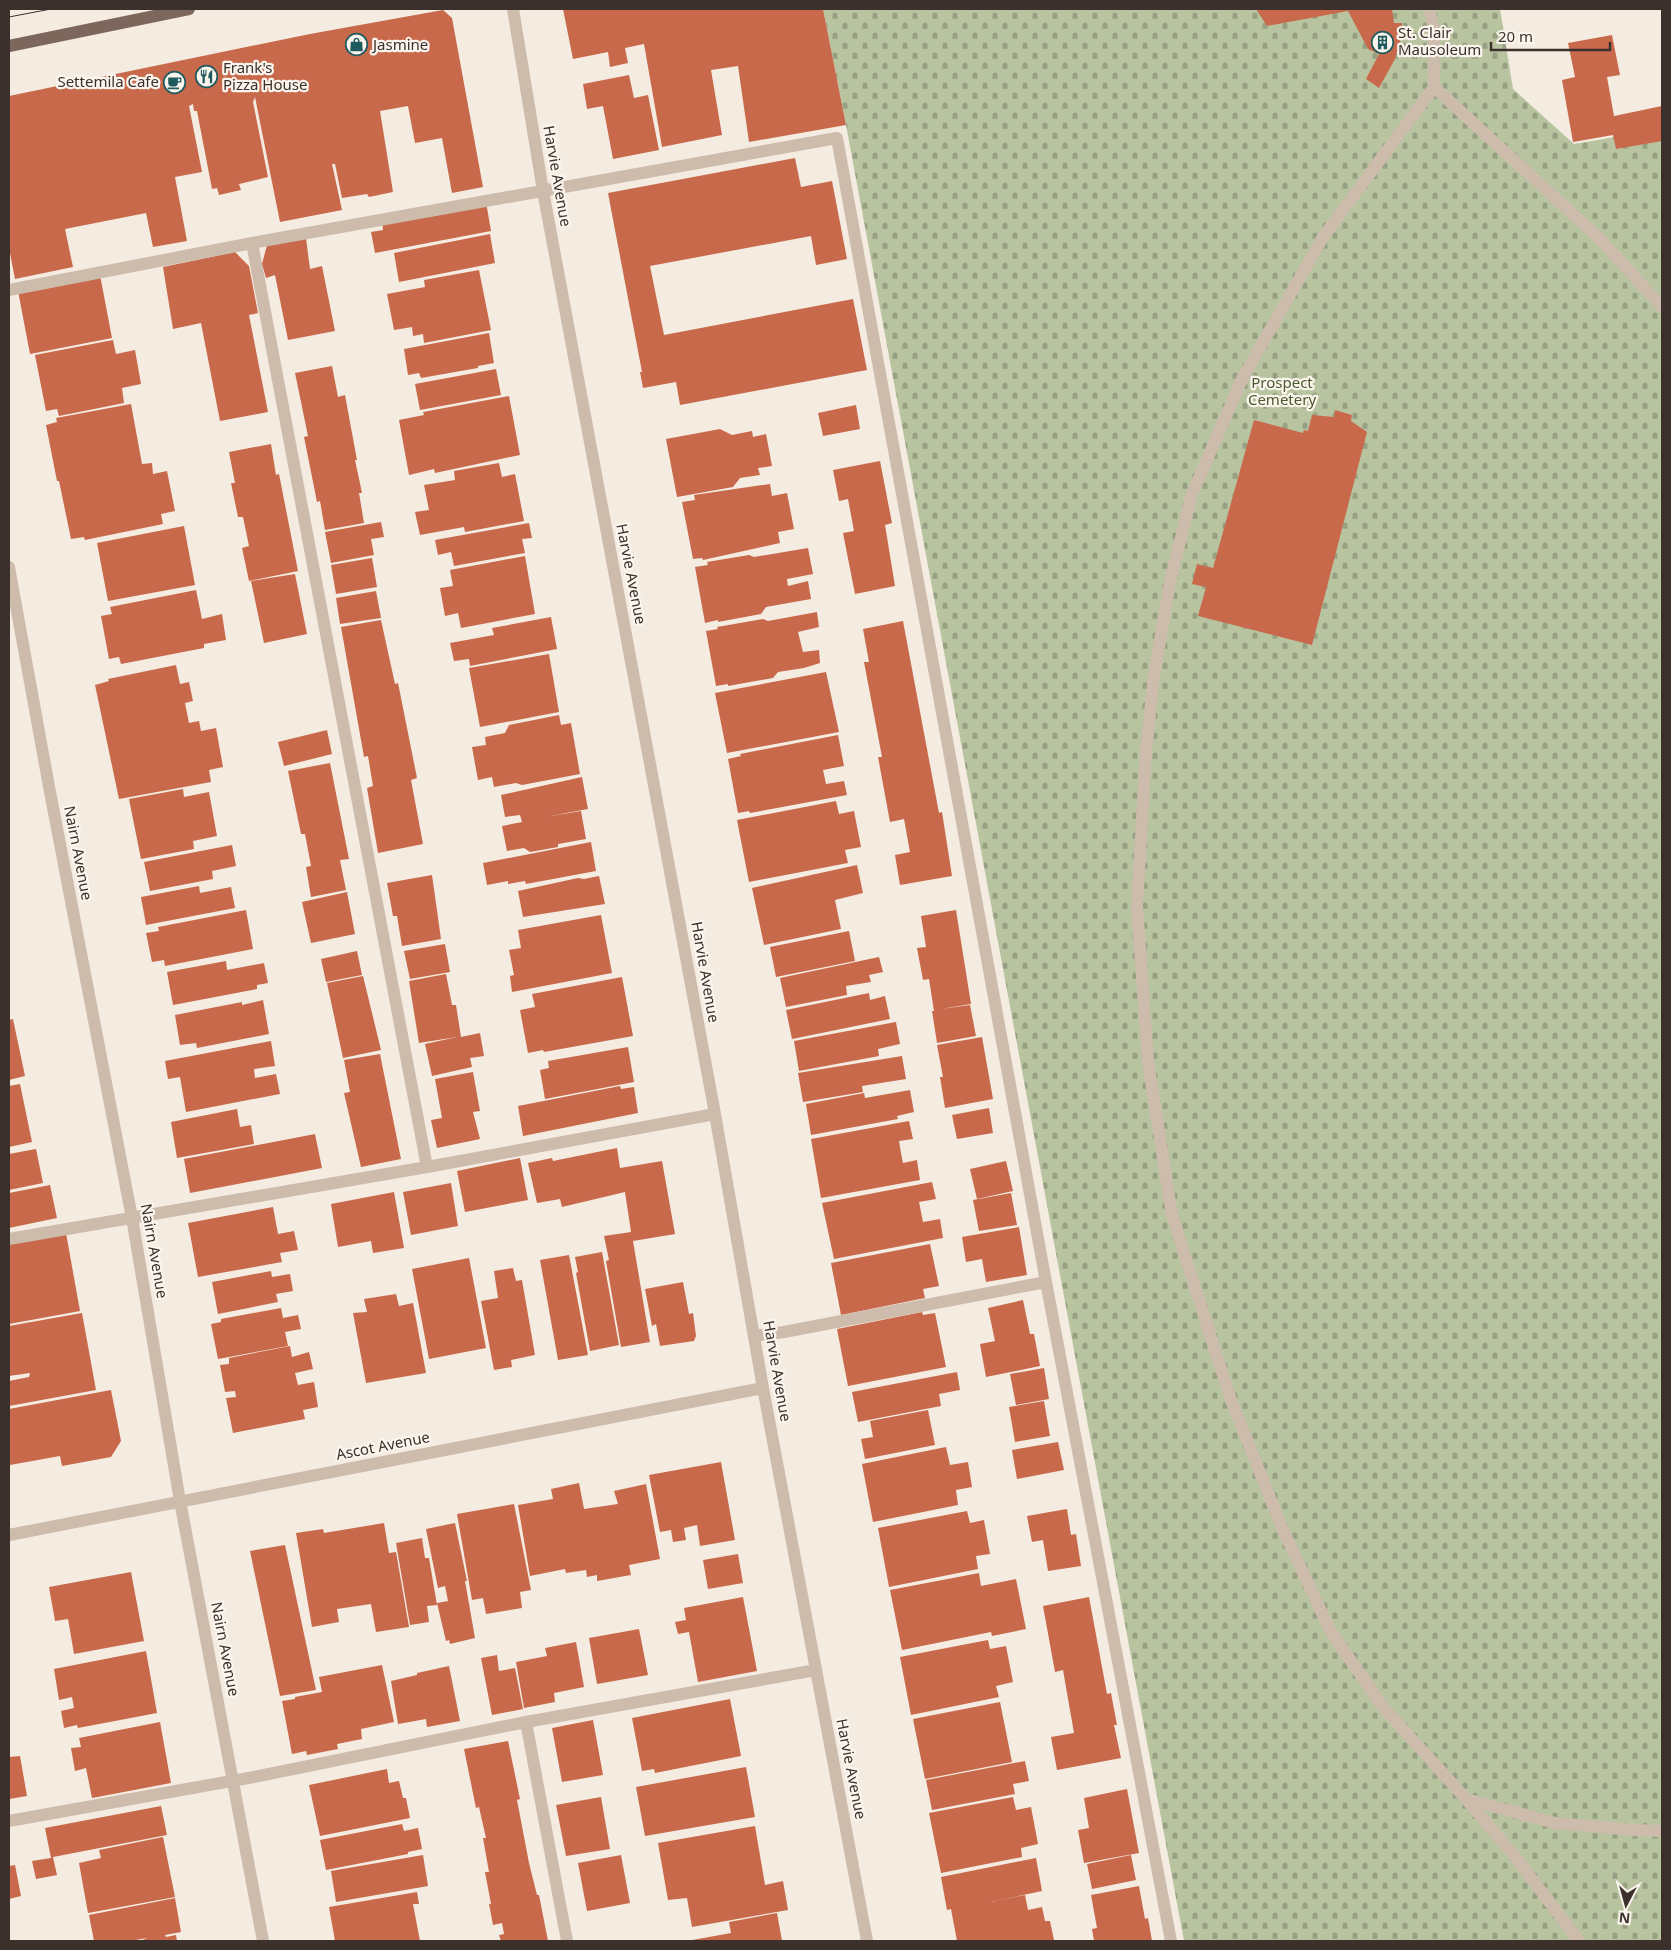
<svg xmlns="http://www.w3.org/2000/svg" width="1671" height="1950" font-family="'Noto Sans',sans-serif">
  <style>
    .cemetery { fill: url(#cemetery-stones) }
    .building { fill: #c8694b }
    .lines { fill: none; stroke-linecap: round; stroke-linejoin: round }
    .minor { stroke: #cdbbac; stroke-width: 12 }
    .major { stroke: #7d675c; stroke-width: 12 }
    .tram { stroke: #3b302b; stroke-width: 1 }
    .labels { text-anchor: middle; stroke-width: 4.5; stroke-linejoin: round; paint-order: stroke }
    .poi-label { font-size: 15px; fill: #3b302b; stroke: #fbf5ee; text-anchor: start }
    .street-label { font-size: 15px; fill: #3b302b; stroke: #fbf5ee }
    .park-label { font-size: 15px; fill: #4a5a2e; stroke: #fbf5ee }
  </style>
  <defs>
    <pattern id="cemetery-stones" width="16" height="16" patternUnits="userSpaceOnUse" patternTransform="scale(1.25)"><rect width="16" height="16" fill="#b8c4a0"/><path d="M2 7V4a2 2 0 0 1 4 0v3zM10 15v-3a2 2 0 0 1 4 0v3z" fill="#97a083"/></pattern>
  </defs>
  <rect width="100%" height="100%" fill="#f4ebe1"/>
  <path class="cemetery" d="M823 9H1500L1513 89 1574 144 1662 129V1941H1184L846 125Z"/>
  <path class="building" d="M563 9H823L846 125 749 142 738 66 711 70 722 135 662 147 644 44 625 48 628 63 610 67 608 52 573 59Z
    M1256 9H1392L1394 23H1402V35L1395 59 1379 88 1366 79 1379 54 1368 49 1348 11 1267 26Z
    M443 10 452 18 483 187 452 193 442 138 415 143 408 106 380 111 393 192 369 197 367 194 342 198 335 164H332L342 210 280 222 255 97 253 102 268 177 239 184 241 190 219 195 217 188 212 189 197 111H194L193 104 189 106 202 172 175 177 187 241 153 247 146 213 65 229 73 267 15 279 9 248V96L310 34Z
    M1612 35 1620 75 1607 77 1614 116 1662 106V141L1616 149 1613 135 1573 142 1562 80 1575 77 1568 43Z
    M629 75 634 98 648 95 659 150 613 159 603 106 587 109 583 84Z
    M795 158 801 187 832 181 847 259 816 265 811 236 650 266 664 335 853 299 867 370 680 405 676 382 643 388 640 372H642L608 193Z
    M486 202 491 231 375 253 371 232 383 230 382 221Z
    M490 234 495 263 399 282 394 253Z
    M306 238 310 269 322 266 335 331 288 340 275 275 266 278 262 264 267 245Z
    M235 252 249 266 258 313 249 315 268 412 220 421 201 323 173 329 163 267Z
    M479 270 491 330 424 343 423 334 413 336 412 327 394 330 387 294 425 287 424 280Z
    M100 275 112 338 30 354 18 291Z
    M489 333 494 363 478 366V368L421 378 419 373 408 375 404 349Z
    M113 340 116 354 135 350 141 384 122 388 124 403 59 416 57 409 46 411 35 355Z
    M332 366 338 397 345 395 357 460H355L362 493H359L364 523 325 530 320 501 317 502 304 437 308 436 295 373Z
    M496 369 501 395 420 410 415 384Z
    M509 396 520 455 435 473 434 469 409 475 399 420 424 415 423 412Z
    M131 404 142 464 152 463 153 474 167 471 175 511 161 514 163 524 85 540 84 537 71 539 59 481H57L46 425 57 422 56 418Z
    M856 405 860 429 823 436 818 413Z
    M1335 410 1352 415 1351 421 1367 432 1312 645 1198 616 1206 587 1192 584 1197 564 1213 568 1254 420 1303 433 1304 430 1308 431 1312 415 1334 417Z
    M720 429 732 435 752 431 753 437 766 434 772 466 758 468 760 475 740 478 733 487 677 497 666 439Z
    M271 444 276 475 279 474 298 571 249 581 242 548 249 546 243 517H238L231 483H235L229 452Z
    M880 461 892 523 885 525 895 586 855 594 843 533 854 531 848 499 839 501 833 470Z
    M499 463 502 477 515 474 524 521 465 532 464 527 420 535 415 512 429 510 424 485 455 480 454 471Z
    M770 484 772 496 787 493 794 529 778 532 780 543 703 560 702 558 693 559 682 502 695 500 694 495Z
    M381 522 384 537 371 539 374 555 331 563 325 532Z
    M529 523 532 538 522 539 525 553 454 566 451 552 438 555 435 540Z
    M184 526 195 585 108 601 97 543Z
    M808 548 813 574 787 579 788 586 808 581 811 599 766 607 761 614 718 622V620L705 623 695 567 708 565 707 562 749 555 754 557Z
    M525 556 535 614 461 628 458 613 445 616 440 588 453 586 450 570Z
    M372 558 377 587 336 594 331 565Z
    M295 574 307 634 264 643 251 581Z
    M196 590 202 619 222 614 226 640 204 644V648L121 664 119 657 109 659 101 616 112 614 110 607Z
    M376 591 381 618 340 624 336 598Z
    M817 612 819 627 798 632 803 652 819 650 820 663 804 668 778 672 773 678 728 686V684L716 686 706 631 718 629 717 627 763 619 768 621Z
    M551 617 557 649 470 666 469 659 454 661 450 643 494 635 492 628Z
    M381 620 395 684 398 683 417 778 411 780 423 844 378 853 367 788 373 786 368 756 364 757 341 627Z
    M903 621 939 813 942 812 952 876 900 885 895 855 910 852 904 819 890 822 878 757H882L864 662H869L863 629Z
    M549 654 559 712 480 727 469 668Z
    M176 665 180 684 189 682 193 701 185 703 189 723 199 721 201 731 216 728 223 767 209 770 211 782 119 799 95 685 109 681 108 679Z
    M826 672 839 732 727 753 715 693Z
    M559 715 561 725 571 723 580 774 522 785 516 783 494 787 492 777 478 780 472 747 486 745 485 737 505 733 509 725Z
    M327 730 332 754 284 766 278 742Z
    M838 735 844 766 823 770 826 784 844 781 847 795 750 813 749 811 738 813 728 759 741 756 740 754Z
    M330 763 349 859 340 860 346 890 311 897 306 867 311 866 305 834H301L288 771Z
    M582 777 588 809 545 817 581 811 586 839 558 844V847L530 852 524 848 507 851 502 826 522 822 520 815 505 817 501 795Z
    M183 789 184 797 209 792 217 836 193 841 194 849 141 859 129 799Z
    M836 801 839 814 854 811 861 847 845 850 848 863 749 882 737 820Z
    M591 842 596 871 526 884 525 881 508 884V881L487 885 483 863Z
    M232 845 236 866 212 871 213 879 150 891 144 862Z
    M857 865 863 893 835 900 841 929 764 945 752 888Z
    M432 875 441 939 402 946 397 916H393L387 883Z
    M599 876 605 904 523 917 518 891 578 878 584 879Z
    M199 886 200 893 231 887 235 908 146 925 141 897Z
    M347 892 355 934 311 943 302 902Z
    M246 910 253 949 165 966 164 960 152 962 146 933 159 931 158 927Z
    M956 910 971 1004 941 1009 970 1005 976 1036 937 1043 932 1011H934L929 979 923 980 917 948 926 947 921 916Z
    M601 915 612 973 512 992 510 976 514 975 509 950 521 948 518 930Z
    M849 931 855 961 776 977 770 947Z
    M445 944 450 972 410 979 404 951Z
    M357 951 362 975 326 982 321 959Z
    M879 957 883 972 869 975 871 982 846 986 847 995 786 1007 780 978Z
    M226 961 227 970 264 963 268 983 257 985V989L173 1005 167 972Z
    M446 974 452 1005H456L461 1037 480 1033 484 1056 470 1058 472 1067 432 1076 425 1044 457 1037 419 1043 409 981Z
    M363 976 381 1050 343 1058 327 983Z
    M622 977 633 1036 544 1052 543 1050 528 1053 520 1010 535 1007 532 994Z
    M869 993 870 1000 885 996 890 1019 792 1039 786 1010Z
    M263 1000 269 1034 197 1048 196 1043 180 1045 175 1015 242 1002V1005Z
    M13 1019 25 1076 9 1080V1020Z
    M896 1022 900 1044 878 1049 879 1056 799 1071 794 1041Z
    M982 1037 993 1099 945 1108 940 1077H943L937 1045Z
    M271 1041 275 1066 254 1069 255 1078 276 1074 280 1094 186 1112 180 1077 168 1079 165 1061Z
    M628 1047 634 1082 545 1099 540 1070 549 1068 548 1061Z
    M380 1054 401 1159 361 1167 344 1093 350 1092 344 1060Z
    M902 1056 906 1079 862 1086 863 1092 803 1102 798 1073Z
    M473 1072 480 1111 473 1112 480 1139 437 1148 431 1120 442 1118 435 1079Z
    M20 1084 32 1142 9 1147V1086Z
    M620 1086 621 1089 634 1087 638 1113 523 1136 518 1106Z
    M910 1090 914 1112 897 1116 898 1119 811 1135 806 1104 864 1093 865 1098Z
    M989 1108 993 1133 957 1139 952 1115Z
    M237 1109 240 1127 251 1125 254 1144 177 1158 171 1122Z
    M909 1121 913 1139 899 1141 901 1153 903 1163 917 1160 920 1180 821 1198 811 1139Z
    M315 1134 322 1168 190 1193 184 1159Z
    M617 1148 620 1168 662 1161 675 1234 633 1241 650 1342 621 1347 606 1261 609 1260 604 1236 631 1232 625 1192 562 1207 560 1199 537 1203 528 1163 552 1158 553 1161Z
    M36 1149 43 1183 9 1190V1154Z
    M520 1158 528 1200 465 1212 457 1171Z
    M1006 1161 1013 1191 977 1199 970 1169Z
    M932 1182 936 1199 919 1202 923 1222 940 1219 943 1238 834 1259 822 1203Z
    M451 1183 458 1226 411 1235 403 1192Z
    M50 1185 57 1218 9 1228V1193Z
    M394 1192 404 1248 373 1253 371 1241 338 1247 331 1204Z
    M1011 1193 1017 1225 979 1231 973 1200Z
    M273 1207 278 1234 294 1231 298 1250 280 1253 282 1262 198 1277 188 1223Z
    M1019 1227 1027 1275 986 1282 982 1259 966 1262 962 1237Z
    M66 1233 80 1311 9 1324V1244Z
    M930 1244 939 1286 923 1289 925 1298 841 1315 831 1263Z
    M602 1252 619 1345 590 1351 576 1273 578 1272 575 1257Z
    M569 1255 588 1355 558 1360 540 1260Z
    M469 1258 486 1348 429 1359 412 1269Z
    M513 1268 516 1281 522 1280 535 1355 511 1360 512 1367 494 1370 481 1301 498 1298 494 1271Z
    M271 1271 272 1277 290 1274 293 1291 276 1294 278 1302 218 1314 212 1282Z
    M683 1282 689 1314 693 1313 696 1336 694 1341 660 1346 656 1324 652 1326 645 1289Z
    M396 1294 399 1306 413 1303 426 1373 366 1383 353 1313 367 1312 364 1299Z
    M1023 1300 1030 1334H1034L1040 1366 986 1377 980 1344 995 1341 988 1308Z
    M281 1308 283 1318 298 1315 301 1329 285 1332 288 1346 218 1359 211 1324 221 1322V1319Z
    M922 1312 923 1315 935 1313 946 1367 848 1386 837 1329Z
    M82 1313 96 1390 9 1406V1381L29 1377 30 1373 9 1376V1326Z
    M290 1346 292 1357 309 1352 313 1369 295 1373 298 1385 314 1382 318 1407 303 1410 305 1419 233 1433 226 1398 236 1397 235 1391 225 1392 220 1365 229 1364V1358Z
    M1044 1368 1049 1399 1016 1405 1010 1374Z
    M957 1372 960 1390 939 1394 941 1406 858 1422 852 1392Z
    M111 1390 121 1441 111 1457 62 1466 60 1456 10 1465 9 1409Z
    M1044 1401 1050 1436 1015 1442 1009 1407Z
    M928 1410 935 1445 865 1459 861 1439 873 1437 870 1421Z
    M1058 1442 1064 1470 1017 1479 1012 1450Z
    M946 1447 950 1465 968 1462 972 1487 956 1490 958 1505 873 1522 862 1464Z
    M721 1462 735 1540 700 1546 697 1525 684 1528 686 1540 673 1542 671 1530 660 1532 649 1475Z
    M579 1483 584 1509 618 1504 614 1491 646 1484 660 1559 629 1565 631 1575 597 1581V1575L587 1577 586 1570 566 1573 565 1569 530 1576 518 1505 553 1499 551 1489Z
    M514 1504 531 1590 520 1592 522 1608 486 1614 483 1598 472 1600 457 1514Z
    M1067 1509 1071 1535 1076 1534 1081 1566 1048 1571 1043 1540 1032 1542 1027 1516Z
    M967 1511 970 1523 984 1520 990 1554 976 1556 978 1569 889 1587 878 1528Z
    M384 1523 389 1553 396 1552 409 1627 376 1632 371 1604 337 1609 339 1622 312 1627 296 1533 323 1529 324 1533Z
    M455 1523 467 1581H465L475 1638 450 1644 449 1640 446 1641 437 1603 448 1601 445 1586 438 1588 426 1529Z
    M422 1538 425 1558H429L437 1605 427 1606 429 1622 410 1625 396 1543Z
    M285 1545 316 1690 280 1696 250 1551Z
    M738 1554 743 1583 708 1589 703 1560Z
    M131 1572 144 1641 74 1654 68 1619 55 1621 49 1587Z
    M979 1573 981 1586 1016 1579 1026 1629 992 1636 991 1632 902 1650 890 1590Z
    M743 1597 757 1671 698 1682 689 1632 678 1634 675 1622 686 1620 684 1608Z
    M1089 1597 1107 1694 1111 1693 1117 1725H1114L1121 1758 1057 1770 1051 1737 1074 1733 1063 1670 1055 1672 1043 1606Z
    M639 1629 648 1675 597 1684 589 1638Z
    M988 1640 990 1649 1006 1646 1013 1682 996 1686 999 1697 911 1715 900 1657Z
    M576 1642 584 1687 554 1693 555 1702 524 1708 516 1662 547 1656 545 1648Z
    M146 1651 157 1713 78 1728 77 1725 64 1728 61 1711 74 1708 72 1697 59 1700 54 1669Z
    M497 1655 499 1671 515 1668 523 1709 492 1715 481 1658Z
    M382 1665 394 1722 361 1729 362 1739 337 1744 338 1749 307 1755 306 1751 292 1754 282 1701 295 1699V1697L322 1692 319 1677Z
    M449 1666 460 1721 427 1727 426 1719 398 1724 391 1681 417 1675V1673Z
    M730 1699 741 1756 655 1773 654 1769 642 1771 632 1718Z
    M1000 1702 1012 1762 925 1779 913 1719Z
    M593 1720 603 1775 562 1782 552 1728Z
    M160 1722 171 1783 92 1798 86 1768 75 1771 71 1748 81 1747 79 1738Z
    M508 1741 520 1799 517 1800 529 1863 537 1895H539L548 1941H501L499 1935 504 1934 502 1923 493 1925 489 1904H491L485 1872H489L483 1838H486L479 1807 476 1808 464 1749Z
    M20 1756 27 1796 9 1799V1757Z
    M1025 1761 1029 1781 1013 1784 1015 1794 932 1810 926 1780Z
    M746 1767 755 1817 645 1836 636 1787Z
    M387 1769 389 1783 399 1781 403 1798H406L410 1818 320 1836 309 1785Z
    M1127 1789 1139 1853 1084 1863 1078 1830 1089 1828 1084 1798Z
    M601 1797 610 1849 566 1856 556 1805Z
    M1013 1797 1016 1810 1031 1807 1038 1844 1021 1848 1022 1857 941 1873 929 1813Z
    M161 1806 167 1835 53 1857 57 1875 36 1879 32 1861 51 1858 45 1828Z
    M402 1824 404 1831 418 1828 422 1849 408 1852V1854L326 1870 320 1840Z
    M755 1826 765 1885 783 1881 788 1910 692 1927 687 1898 668 1900 658 1843Z
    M163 1837 175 1897 88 1913 79 1863 101 1858 99 1850Z
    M423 1855 428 1886 336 1902 331 1871Z
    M621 1855 630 1903 587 1911 578 1863Z
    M1131 1855 1136 1880 1092 1889 1087 1864Z
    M1036 1858 1042 1891 991 1902 1025 1895 1028 1910 1042 1907 1045 1921H1050L1054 1940 957 1941 951 1909 947 1910 941 1877Z
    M15 1865 21 1896 9 1899V1866Z
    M1139 1886 1145 1919 1148 1918 1152 1941H1106L1105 1940 1094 1941 1092 1929 1097 1928 1091 1895Z
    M417 1892 419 1904H413L420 1941H335L329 1907Z
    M175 1898 181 1932 165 1935 166 1937 176 1935 177 1941H140L147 1938 130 1941H94L89 1915Z
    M777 1913 782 1941H687L731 1933 729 1922Z"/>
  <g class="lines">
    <path class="minor" d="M513 9 543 191 635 683 715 1114 763 1388 867 1941
      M1429 9 1433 24 1434 87 1600 239 1662 307
      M1434 87 1323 237 1242 379 1192 494 1170 582 1154 676 1146 751 1137 906 1148 1062 1172 1215 1231 1400 1282 1528 1331 1632 1383 1707 1466 1799 1513 1854 1579 1941
      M252 243 427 1167
      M9 290 252 243 837 138 1046 1282 1171 1941
      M9 567 50 792 132 1218 180 1501 263 1941
      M9 1239 427 1167 715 1114
      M754 1336 784 1332 1046 1282
      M9 1535 763 1388
      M526 1722 567 1941
      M1466 1799 1555 1823 1634 1830 1662 1831
      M9 1821 259 1776 526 1722 816 1670"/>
    <path class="major" d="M9 46 189 9"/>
    <path class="tram" d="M9 17 51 9"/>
  </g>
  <defs>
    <symbol id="building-ring" viewBox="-11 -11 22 22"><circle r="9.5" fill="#fbf5ee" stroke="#1f5a5e" stroke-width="1.5"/><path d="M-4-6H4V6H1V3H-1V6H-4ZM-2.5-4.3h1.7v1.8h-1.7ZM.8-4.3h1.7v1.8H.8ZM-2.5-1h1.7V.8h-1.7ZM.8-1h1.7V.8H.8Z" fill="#1f5a5e"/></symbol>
    <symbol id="shop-ring" viewBox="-11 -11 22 22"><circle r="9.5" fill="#fbf5ee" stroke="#1f5a5e" stroke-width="1.5"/><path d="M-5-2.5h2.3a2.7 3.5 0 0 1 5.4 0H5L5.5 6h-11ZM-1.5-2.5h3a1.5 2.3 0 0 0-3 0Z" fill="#1f5a5e"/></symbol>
    <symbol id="restaurant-ring" viewBox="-11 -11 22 22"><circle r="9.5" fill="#fbf5ee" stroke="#1f5a5e" stroke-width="1.5"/><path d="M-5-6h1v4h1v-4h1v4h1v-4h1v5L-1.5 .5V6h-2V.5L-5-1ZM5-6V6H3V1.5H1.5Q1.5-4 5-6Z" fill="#1f5a5e"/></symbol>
    <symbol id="cafe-ring" viewBox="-11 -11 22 22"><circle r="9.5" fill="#fbf5ee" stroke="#1f5a5e" stroke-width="1.5"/><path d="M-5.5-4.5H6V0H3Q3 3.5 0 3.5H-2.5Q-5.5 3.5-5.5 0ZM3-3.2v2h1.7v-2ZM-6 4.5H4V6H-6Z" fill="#1f5a5e"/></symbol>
  </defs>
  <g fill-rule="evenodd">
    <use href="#building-ring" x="1370" y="30" width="25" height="25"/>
    <use href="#shop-ring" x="344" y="32" width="25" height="25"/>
    <use href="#restaurant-ring" x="194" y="64" width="25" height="25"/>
    <use href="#cafe-ring" x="162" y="70" width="25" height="25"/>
  </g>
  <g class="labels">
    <g class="poi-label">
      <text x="1398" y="38">St. Clair<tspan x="1398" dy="17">Mausoleum</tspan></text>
      <text x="373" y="50">Jasmine</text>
      <text x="223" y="73">Frank's<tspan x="223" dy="17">Pizza House</tspan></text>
      <text x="159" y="87" text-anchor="end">Settemila Cafe</text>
    </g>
    <g class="street-label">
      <text transform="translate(557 176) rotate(80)" y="5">Harvie Avenue</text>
      <text transform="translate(631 574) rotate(79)" y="5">Harvie Avenue</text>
      <text transform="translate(78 853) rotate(79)" y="5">Nairn Avenue</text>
      <text transform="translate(705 972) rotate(80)" y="5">Harvie Avenue</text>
      <text transform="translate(154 1251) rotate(80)" y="5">Nairn Avenue</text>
      <text transform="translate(777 1371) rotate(80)" y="5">Harvie Avenue</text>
      <text transform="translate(383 1446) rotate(-11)" y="5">Ascot Avenue</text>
      <text transform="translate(225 1649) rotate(79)" y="5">Nairn Avenue</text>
      <text transform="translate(851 1769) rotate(79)" y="5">Harvie Avenue</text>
    </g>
    <g class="park-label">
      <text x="1282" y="388">Prospect<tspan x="1282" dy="17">Cemetery</tspan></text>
    </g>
  </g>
  <rect width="1671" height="1950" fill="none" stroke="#3b302b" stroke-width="20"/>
  <g transform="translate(1626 1905) rotate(186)" stroke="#fbf5ee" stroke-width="4" paint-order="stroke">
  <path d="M0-4L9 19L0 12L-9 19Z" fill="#3b302b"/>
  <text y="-8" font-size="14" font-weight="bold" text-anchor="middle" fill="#3b302b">N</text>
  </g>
  <path d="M1491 42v8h119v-8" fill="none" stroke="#3b302b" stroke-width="2.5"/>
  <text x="1498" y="42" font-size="15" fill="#3b302b" stroke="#fbf5ee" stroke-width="4" paint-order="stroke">20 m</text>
</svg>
